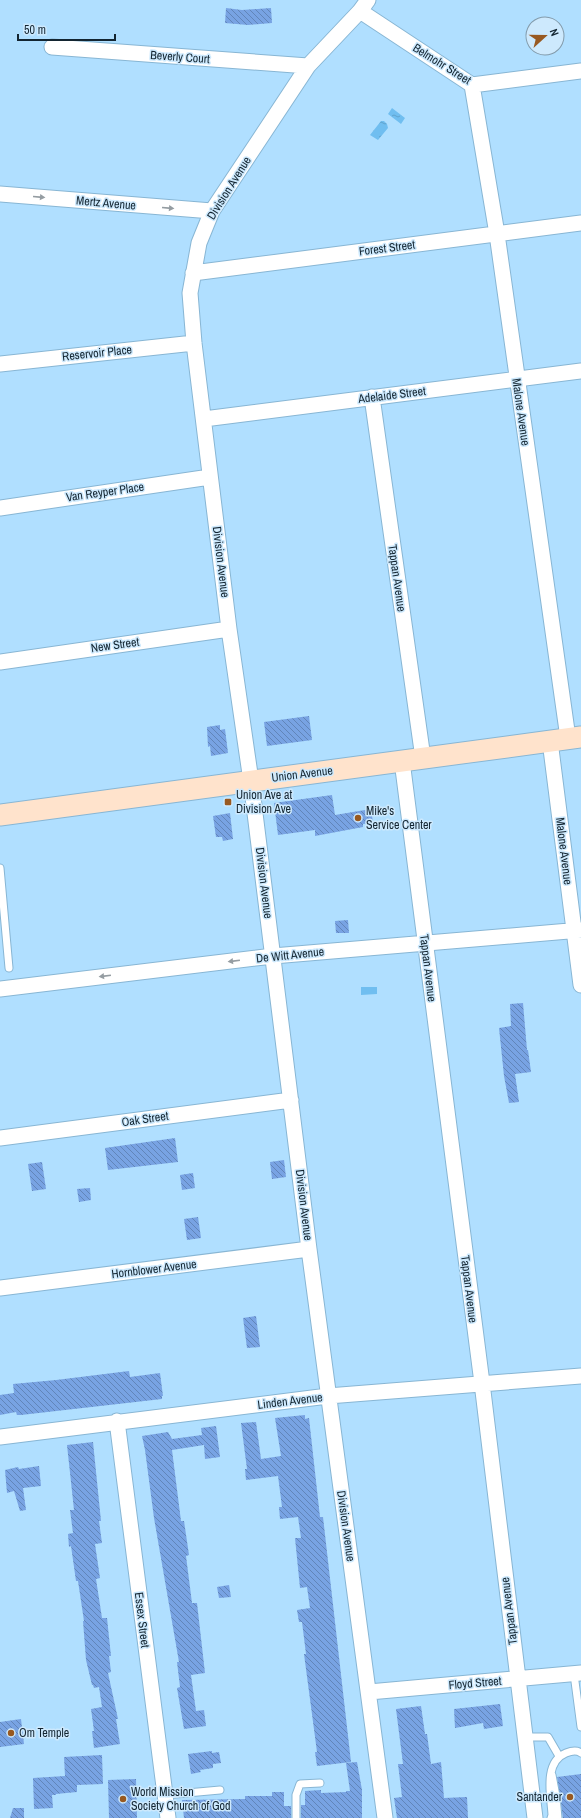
<svg xmlns="http://www.w3.org/2000/svg" width="581" height="1818" font-family="'Archivo Narrow',sans-serif">
  <style>
    .water { fill: url(#water-ripples) }
    .building { fill: url(#building-back-hatch) }
    .lines { fill: none; stroke-linecap: round; stroke-linejoin: round }
    .lane-casing { stroke: #88b6d4; stroke-width: 9 }
    .street-casing { stroke: #88b6d4; stroke-width: 17 }
    .secondary-casing { stroke: #88b6d4; stroke-width: 23 }
    .lane { stroke: #fff; stroke-width: 7 }
    .street { stroke: #fff; stroke-width: 15 }
    .secondary { stroke: #ffe3cc; stroke-width: 21 }
    .oneway { fill: #959da2 }
    .poi-dot { fill: #985921; stroke: #cde9fd; stroke-width: 1.5 }
    .labels { text-anchor: middle; stroke-width: 3; stroke-linejoin: round; paint-order: stroke }
    .street-label { font-size: 12px; fill: #132531; stroke: #cde9fd }
    .poi-label { font-size: 12px; fill: #132531; stroke: #cde9fd; text-anchor: start }
  </style>
  <defs>
    <pattern id="water-ripples" width="26" height="14" patternUnits="userSpaceOnUse"><rect width="26" height="14" fill="#70bef0"/><path d="M2 4q2-2 4 0t4 0M15 11q2-2 4 0t4 0" fill="none" stroke="#60a3ce"/></pattern>
    <pattern id="building-back-hatch" width="6" height="6" patternUnits="userSpaceOnUse"><rect width="6" height="6" fill="#78a3e3"/><path d="M-1 5l2 2M0 0l6 6M5-1l2 2" fill="none" stroke="#6185b9"/></pattern>
  </defs>
  <rect width="100%" height="100%" fill="#b0dfff"/>
  <path class="water" d="M392 108 405 118 401 124 388 114Z
    M381 121H384L387 124 388 128 378 140 370 135Z
    M361 987H377V994L361 995Z"/>
  <path class="building" d="M226 8 242 10 271 8 272 23 248 25 225 23Z
    M309 716 312 740 267 746 264 722Z
    M220 725V730L225 729 228 753 211 756 210 746 208 747 207 727Z
    M332 795 335 815 371 809 373 823 363 824V827L315 836V830L278 835 274 803Z
    M230 813 233 839 223 841 222 837H216L213 816Z
    M348 920 349 933H336L335 921Z
    M523 1003 527 1050H528L531 1072 515 1074 519 1102 509 1103 504 1076 499 1028 511 1026 510 1004Z
    M175 1138 178 1162 108 1170 105 1148Z
    M284 1160 286 1177 272 1179 270 1162Z
    M42 1162 46 1189 32 1191 28 1164Z
    M193 1173 195 1188 182 1190 180 1175Z
    M90 1188 91 1200 79 1202 77 1189Z
    M198 1217 201 1238 187 1240 184 1219Z
    M256 1316 260 1347 247 1348 243 1318Z
    M129 1371 130 1377 160 1373 163 1396H162V1399L21 1415H17L16 1412 0 1415V1395L14 1393 13 1384 56 1380Z
    M305 1415V1419L309 1418 320 1517H323L351 1762 317 1766 315 1752H317L304 1654H306L302 1622H299L297 1610 310 1608 307 1587 300 1588 295 1538H301L298 1517 280 1519 279 1507H282L278 1476 246 1480 245 1469H247L241 1423 256 1422 261 1459 281 1456 275 1418Z
    M216 1426 220 1457 205 1459 204 1445 172 1450 181 1521H184L189 1555 186 1556 192 1603H197L205 1673 191 1675 196 1711 204 1710 206 1726 184 1729 177 1688 180 1687 177 1662H179L154 1518 145 1450 142 1436 168 1432 172 1439 202 1435 201 1428Z
    M93 1442 101 1521H99L102 1543 95 1544 100 1578 96 1579 102 1618H107L111 1656H109L111 1672 108 1673 118 1719H116L120 1744 94 1748 92 1731H94L91 1709 102 1707 99 1687 94 1688 93 1685H92L86 1660 83 1621H84L78 1581H76L71 1546 69 1547 68 1534 73 1533 70 1510H74L67 1445Z
    M39 1466 41 1486 23 1488 26 1510 20 1511 14 1491 7 1493 5 1470 18 1467 19 1469Z
    M229 1585 231 1597 219 1598 217 1587Z
    M500 1704 503 1726 484 1729 483 1723 455 1728 454 1709Z
    M421 1706 425 1734H427L431 1764 441 1762 444 1798 467 1797 468 1818H397L394 1798 402 1797 398 1764H403L396 1709Z
    M21 1719 24 1744 0 1747V1722Z
    M212 1751V1753L219 1752 221 1763 213 1764V1768L200 1770 201 1772 191 1774 188 1754Z
    M102 1755 103 1784 77 1785V1792L56 1794V1795H52L53 1808 34 1809 33 1778 65 1776 64 1757Z
    M357 1762 362 1790V1818H301V1805H305V1791L321 1790V1793L346 1792V1791H350L346 1763Z
    M581 1774V1818H563L557 1777Z
    M136 1779 137 1818H109L108 1780Z
    M272 1792H284V1806H291V1818H184L182 1800 245 1799V1796H272Z
    M13 1808H24V1818H10Z"/>
  <g class="lines">
    <defs>
      <path id="lane" d="M0 868 9 968
        M574 1674 581 1727
        M525 1737H548L559 1756
        M552 1775 556 1796 558 1818
        M165 1795 220 1790
        M296 1818V1795L300 1784 320 1783
        M551 1818 552 1815C551 1796 543 1762 566 1753 571 1751 577 1750 581 1753"/>
      <path id="street" d="M368 0 360 11 308 66 212 211 199 243 190 293 194 343 229 629 251 781 309 1249 385 1818
        M360 11 472 85 581 71
        M52 47 308 66
        M472 85 497 234 568 738
        M0 194 212 211
        M193 273 581 223
        M0 364 194 343
        M372 397 423 758
        M204 419 581 371
        M0 508 210 477
        M0 662 229 629
        M550 741 581 985
        M402 761 482 1383 535 1818
        M0 989 273 956 581 930
        M0 1138 291 1100
        M0 1288 309 1249
        M117 1421 168 1818
        M0 1437 328 1396 581 1376
        M369 1692 581 1673"/>
      <path id="secondary" d="M0 815 581 737"/>
    </defs>
    <use href="#lane" class="lane-casing"/>
    <use href="#street" class="street-casing"/>
    <use href="#secondary" class="secondary-casing"/>
    <use href="#lane" class="lane"/>
    <use href="#street" class="street"/>
    <use href="#secondary" class="secondary"/>
  </g>
  <defs><path id="oneway-solid" d="M-6-.8H1V-3.2L6.5 0L1 3.2V.8H-6Z"/></defs>
  <g class="oneway">
    <use href="#oneway-solid" transform="translate(39 197) rotate(5)"/>
    <use href="#oneway-solid" transform="translate(168 208) rotate(5)"/>
    <use href="#oneway-solid" transform="translate(234 961) rotate(173)"/>
    <use href="#oneway-solid" transform="translate(105 976) rotate(173)"/>
  </g>
  <g class="poi-dot">
    <rect x="224" y="798" width="8" height="8" rx="2"/>
    <circle cx="358" cy="818" r="4"/>
    <circle cx="11" cy="1733" r="4"/>
    <circle cx="570" cy="1797" r="4"/>
    <circle cx="123" cy="1799" r="4"/>
  </g>
  <g class="labels">
    <g class="street-label">
      <text transform="translate(180 57) rotate(4)" y="4">Beverly Court</text>
      <text transform="translate(442 64) rotate(32)" y="4">Belmohr Street</text>
      <text transform="translate(229 188) rotate(-58)" y="4">Division Avenue</text>
      <text transform="translate(106 203) rotate(5)" y="4">Mertz Avenue</text>
      <text transform="translate(387 248) rotate(-7)" y="4">Forest Street</text>
      <text transform="translate(97 353) rotate(-6)" y="4">Reservoir Place</text>
      <text transform="translate(392 395) rotate(-7)" y="4">Adelaide Street</text>
      <text transform="translate(521 412) rotate(82)" y="4">Malone Avenue</text>
      <text transform="translate(105 492) rotate(-8)" y="4">Van Reyper Place</text>
      <text transform="translate(221 562) rotate(83)" y="4">Division Avenue</text>
      <text transform="translate(397 578) rotate(82)" y="4">Tappan Avenue</text>
      <text transform="translate(115 645) rotate(-8)" y="4">New Street</text>
      <text transform="translate(302 774) rotate(-7)" y="4">Union Avenue</text>
      <text transform="translate(564 851) rotate(83)" y="4">Malone Avenue</text>
      <text transform="translate(264 883) rotate(83)" y="4">Division Avenue</text>
      <text transform="translate(290 955) rotate(-6)" y="4">De Witt Avenue</text>
      <text transform="translate(428 968) rotate(83)" y="4">Tappan Avenue</text>
      <text transform="translate(145 1119) rotate(-8)" y="4">Oak Street</text>
      <text transform="translate(304 1205) rotate(83)" y="4">Division Avenue</text>
      <text transform="translate(154 1269) rotate(-7)" y="4">Hornblower Avenue</text>
      <text transform="translate(469 1289) rotate(83)" y="4">Tappan Avenue</text>
      <text transform="translate(290 1401) rotate(-7)" y="4">Linden Avenue</text>
      <text transform="translate(346 1526) rotate(82)" y="4">Division Avenue</text>
      <text transform="translate(509 1611) rotate(-97)" y="4">Tappan Avenue</text>
      <text transform="translate(142 1620) rotate(83)" y="4">Essex Street</text>
      <text transform="translate(475 1683) rotate(-5)" y="4">Floyd Street</text>
    </g>
    <g class="poi-label">
      <text x="236" y="799">Union Ave at<tspan x="236" dy="14">Division Ave</tspan></text>
      <text x="366" y="815">Mike's<tspan x="366" dy="14">Service Center</tspan></text>
      <text x="19" y="1737">Om Temple</text>
      <text x="131" y="1796">World Mission<tspan x="131" dy="14">Society Church of God</tspan></text>
      <text x="562" y="1801" text-anchor="end">Santander</text>
    </g>
  </g>
  <g transform="translate(545 36) rotate(69)"><circle r="19" fill="#cde9fd" stroke="#839bab"/>
  <path d="M0-3L7 15L0 10L-7 15Z" fill="#985921"/>
  <text y="-6" font-size="11" font-weight="bold" text-anchor="middle" fill="#132531">N</text>
  </g>
  <path d="M18 34v6h97v-6" fill="none" stroke="#132531" stroke-width="2"/>
  <text x="24" y="34" font-size="12" fill="#132531" stroke="#cde9fd" stroke-width="3" paint-order="stroke">50 m</text>
</svg>
